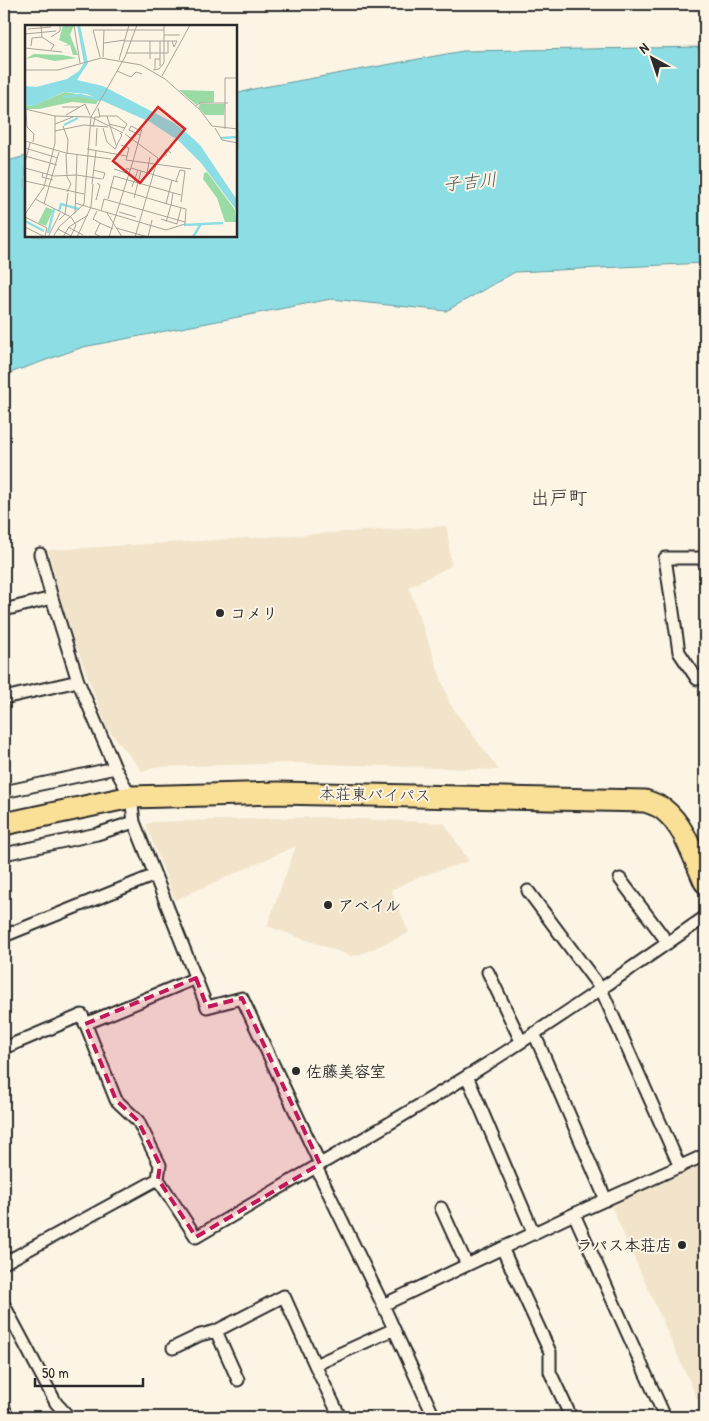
<svg xmlns="http://www.w3.org/2000/svg" width="709" height="1421" font-family="'Patrick Hand','Klee One',sans-serif">
  <style>
    .built { fill: #f1e4cb }
    .water { fill: #8ddee4; stroke: #66969a }
    .lines { fill: none; stroke-linecap: round; stroke-linejoin: round }
    .street-casing { stroke: #2b2b2b; stroke-width: 15 }
    .highway-casing { stroke: #2b2b2b; stroke-width: 25 }
    .street { stroke: #fcf5e5; stroke-width: 11 }
    .highway { stroke: #fadf96; stroke-width: 21 }
    .rail { stroke: #2b2b2b; stroke-width: 4; stroke-dasharray: 8 4; stroke-linecap: butt }
    .marked { fill: #c2185b; fill-opacity: 0.2; stroke: #c2185b; stroke-width: 4; stroke-dasharray: 10 6; stroke-linejoin: round }
    .poi-dot { fill: #2b2b2b; stroke: #fcf5e5; stroke-width: 2 }
    .labels { text-anchor: middle; stroke-width: 4; stroke-linejoin: round; paint-order: stroke }
    .poi-label { font-size: 16px; font-weight: bold; fill: #2b2b2b; stroke: #fcf5e5; text-anchor: start }
    .street-label { font-size: 16px; fill: #2b2b2b; stroke: #fcf5e5 }
    .water-label { font-size: 18px; font-style: italic; fill: #445859; stroke: #fcf5e5 }
    .quarter-label { font-size: 19px; fill: #2b2b2b; stroke: #fcf5e5 }
    .inset-river { fill: none; stroke: #8ddee4; stroke-width: 2.5 }
    .inset-road { fill: none; stroke: #a8a49b; stroke-width: 1 }
    .view { fill: #d62828; fill-opacity: 0.15; stroke: #d62828; stroke-width: 2.5 }
    .inset-edge { fill: none; stroke: #2b2b2b; stroke-width: 2.5 }
  </style>
  <rect width="100%" height="100%" fill="#fcf5e5"/>
  <filter id="ink" filterUnits="userSpaceOnUse"><feTurbulence type="fractalNoise" baseFrequency=".02" numOctaves="2"/><feDisplacementMap in="SourceGraphic" scale="10" xChannelSelector="R" yChannelSelector="G"/><feConvolveMatrix kernelMatrix="1 2 1 2 8 2 1 2 1" color-interpolation-filters="sRGB"/></filter>
  <g filter="url(#ink)">
    <path class="built" d="M447 526 451 566 409 587 450 704 499 770 295 763 155 767 143 772 107 728 64 614 48 550Z
      M316 817 444 823 469 861 419 877 391 890 409 933 359 955 351 956 267 926 296 846 175 900 146 825 152 822Z
      M705 1161V1413L704 1414 610 1204Z"/>
    <path class="water" d="M705 47V263L515 272 446 311 331 299 83 347 4 375V162L26 156V236H236V94L253 89 463 51Z"/>
    <g class="lines">
      <defs>
        <path id="street" d="M40 554 52 598 78 681 115 768 131 797 134 822 207 1007 242 998 320 1164
          M705 558H665L679 652 697 679 705 674
          M4 610 52 598
          M4 698 78 681
          M4 792 115 768
          M4 854 97 834 134 822
          M620 879 668 943
          M528 891 601 989 680 1167
          M4 936 155 875
          M488 972 521 1041
          M85 1024 196 978
          M534 1033 606 1200
          M4 1048 82 1015 116 1100 138 1121 160 1165 158 1179 196 1237C286 1184 377 1132 466 1077 547 1027 626 972 705 917
          M467 1076 534 1234
          M316 1167 383 1305 434 1417
          M441 1208 467 1265
          M574 1214 665 1417
          M502 1248 550 1352V1372L571 1417
          M4 1263 158 1179
          M4 1305 56 1403 69 1417
          M383 1305 574 1214 705 1155
          M216 1331 238 1380
          M173 1348 200 1335 216 1331 284 1296 315 1365
          M340 1417 315 1365 394 1329"/>
        <path id="highway" d="M4 824 131 797 278 793 645 801C651 803 659 806 663 809 685 826 694 858 705 882"/>
      </defs>
      <use href="#street" class="street-casing"/>
      <use href="#highway" class="highway-casing"/>
      <use href="#street" class="street"/>
      <use href="#highway" class="highway"/>
      <path class="rail" d="M4 1391 13 1417"/>
    </g>
  </g>
  <path class="marked" d="M196 978 207 1007 242 998 320 1164 196 1237 158 1179 160 1165 138 1121 116 1100 85 1024Z"/>
  <g class="poi-dot">
    <circle cx="220" cy="613" r="5"/>
    <circle cx="328" cy="905" r="5"/>
    <circle cx="296" cy="1071" r="5"/>
    <circle cx="682" cy="1245" r="5"/>
  </g>
  <g class="labels">
    <g class="poi-label">
      <text x="230" y="619">コメリ</text>
      <text x="338" y="911">アベイル</text>
      <text x="306" y="1077">佐藤美容室</text>
      <text x="672" y="1251" text-anchor="end">ラパス本荘店</text>
    </g>
    <g class="street-label">
      <text transform="translate(375 794) rotate(1)" y="6">本荘東バイパス</text>
    </g>
    <g class="water-label">
      <text transform="translate(470 182) rotate(-6)" y="6">子吉川</text>
    </g>
    <g class="quarter-label">
      <text x="559" y="504">出戸町</text>
    </g>
  </g>
  <g transform="translate(25 25)">
    <rect width="212" height="212" fill="#fcf5e5"/>
    <path d="M38 0H49L45 10 53 30H48L45 20 39 21 43 19 34 15ZM9 29 38 30 52 33 30 36 11 32 0 34ZM154 65 189 66V77L170 79ZM40 67 75 73 71 79 47 77 14 84H0V80L7 81ZM175 79H200L199 90H180L173 82ZM182 147 210 185 211 197H200L192 173 178 154 179 148ZM21 182 28 185 21 201 13 198Z" fill="#9adba5"/>
    <path d="M52 0H55L63 38 52 55 78 61 149 98 163 109 175 120 212 175V186L176 138 154 116 125 97 62 69 39 67 8 81 0 80V61L11 62 42 54 54 46 59 38Z" fill="#8ddee4"/>
    <path class="inset-river" d="M38 72 55 70 75 75M39 100 53 93M196 113 213 112M34 186 36 179 54 184M0 196 19 206M159 200 198 198M23 208 29 184M168 212 176 199"/>
    <path class="inset-road" d="M16 0 17 12 29 20 26 25M49 0 55 38M3 4 26 2M0 9 31 6M139 10H155M26 12 35 6V0M99 16H152L149 22 147 16M125 16V34M79 18 100 15M6 21 7 13 17 12M0 23 37 27M102 28H143V16M75 32 68 5H139M78 32 79 5M94 35 104 0M135 41V16M130 44V34H135M0 45H33L76 33 116 40 140 54 175 85 187 101 213 104M128 45 134 44 139 38V0M92 46 106 52 111 47 117 49M137 51 165 0M170 81 175 78H203M37 82H55M0 84 30 91 66 92 59 179 34 202 28 212M1 85 2 102 9 109 8 117M41 90 60 79 65 90M75 91H92L102 99 98 106M82 91 91 120M30 99 48 92M84 99 100 103M38 101 43 115 42 129M68 102 70 92H75L73 83M78 103 82 117 90 124 97 110 95 108M190 103 197 115 213 118M200 104V53H213M30 106 59 100 83 102M98 108 66 92 100 32 112 0M100 109 133 133 110 212M115 110 104 105 106 101 116 106M0 116 41 128 86 134M96 120 104 123 102 131M71 121 72 103M0 123 33 133M62 124 102 131 101 135 166 144M41 129 42 152 46 159 42 167M142 130H138L141 124 146 128M0 131 32 140M108 136 117 104M0 138 5 118M0 143 29 151 52 150 77 154M106 143 153 157M89 144 101 148 102 143 106 145M68 145 80 148 78 154M18 148 17 152 28 155M122 148 125 132M103 155 156 170M0 156 59 169M151 156 155 145 160 146 156 177M67 159 71 126M85 162 146 180 148 168M107 162 113 145M109 173 116 146M10 174 46 192 51 200 46 211M83 174 89 151 103 155M71 175 75 160 72 158M50 178 141 205 160 199 161 184 146 180 141 197M19 179 34 127M141 179 147 155M72 186 68 194 75 198M76 186 79 174 160 197M94 187 111 192M82 188 97 212M0 189 19 162 30 118V91M50 189 52 129M0 192 22 203 20 211M136 194 152 199 156 183M34 195 40 189 43 168M0 202 20 212M43 202 58 210M91 203 123 212M33 204 48 212M23 212 35 188M38 212 44 202 63 190M52 212 66 182 68 159M76 212 70 209 75 198 88 204M84 212 108 136M123 212 127 195"/>
    <path class="view" d="M133 82 160 104 115 158 88 136Z"/>
    <rect width="212" height="212" class="inset-edge"/>
  </g>
  <rect width="709" height="1421" fill="none" stroke="#fcf5e5" stroke-width="20"/>
  <rect x="10" y="10" width="689" height="1401" fill="none" stroke="#2b2b2b" stroke-width="2" filter="url(#ink)"/>
  <g transform="translate(652 58) rotate(320)" stroke="#fcf5e5" stroke-width="4" paint-order="stroke">
  <path d="M0-4L9 19L0 12L-9 19Z" fill="#2b2b2b"/>
  <text y="-8" font-size="14" font-weight="bold" text-anchor="middle" fill="#2b2b2b">N</text>
  </g>
  <path d="M35 1378v8h108v-8" fill="none" stroke="#2b2b2b" stroke-width="2.5"/>
  <text x="42" y="1378" font-size="15" fill="#2b2b2b" stroke="#fcf5e5" stroke-width="4" paint-order="stroke">50 m</text>
</svg>
